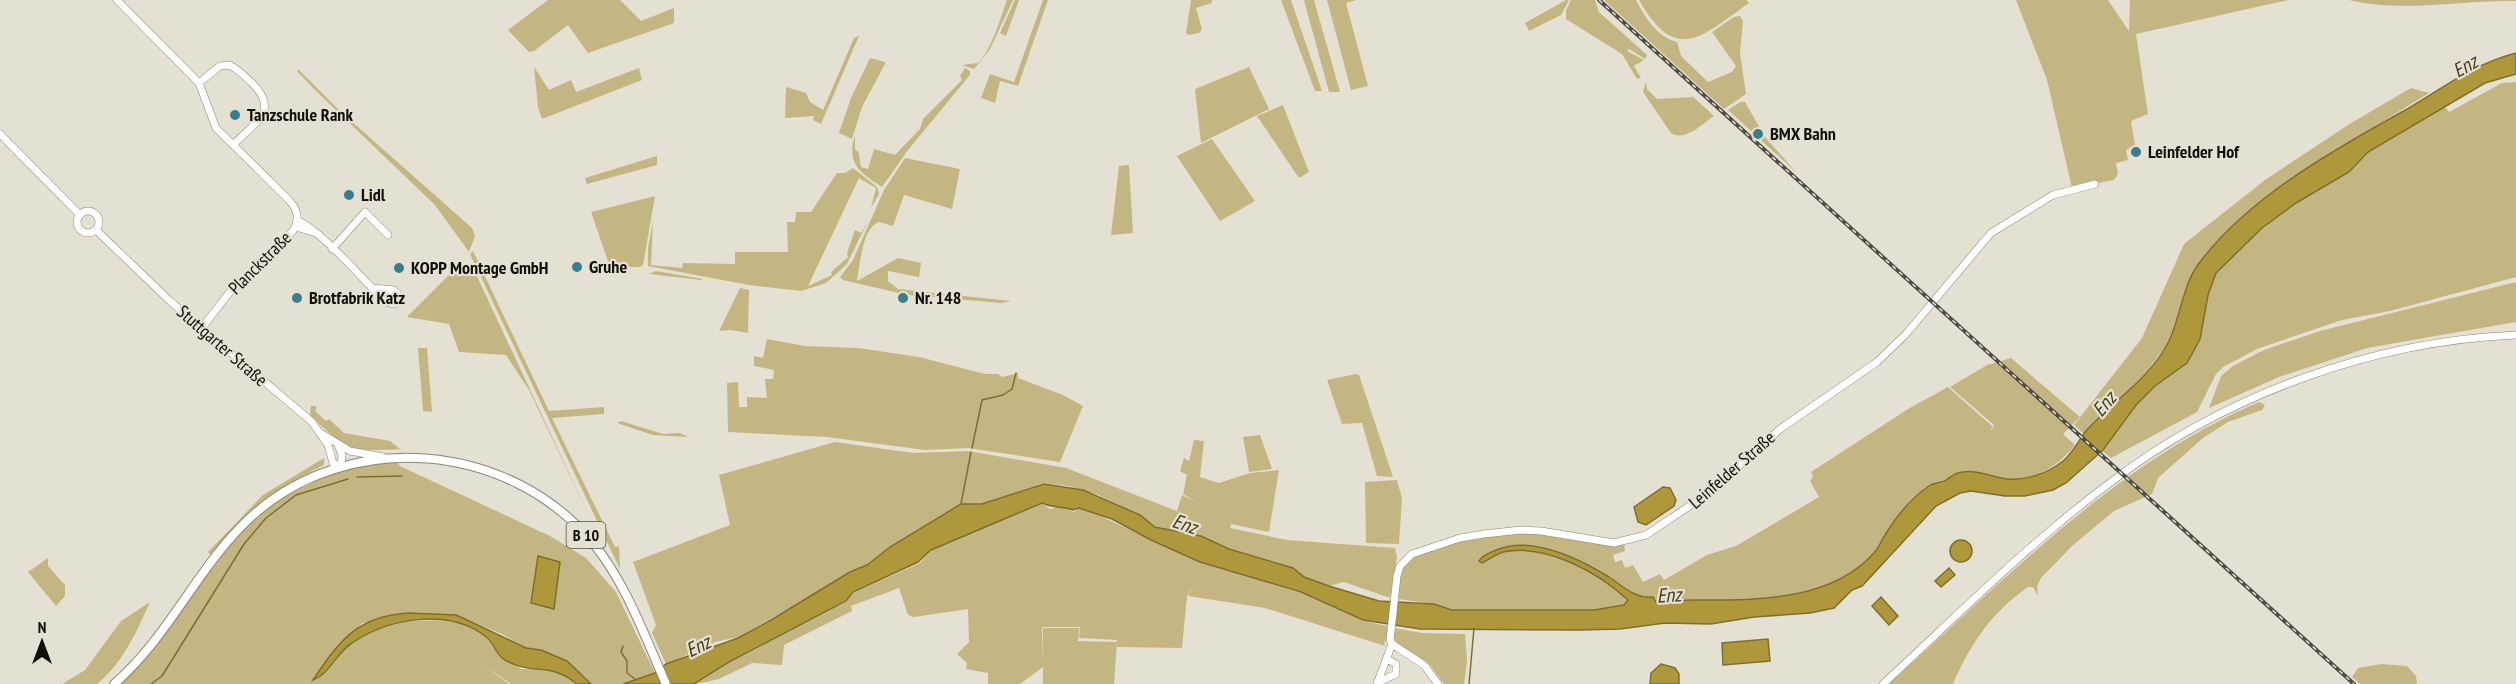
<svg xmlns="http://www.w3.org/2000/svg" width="2516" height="684" font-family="'PT Sans Narrow',sans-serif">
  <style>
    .green { fill: #c4b683 }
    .water { fill: #af983c; stroke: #7f6f2d; stroke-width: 1.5 }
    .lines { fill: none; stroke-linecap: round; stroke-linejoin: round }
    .stream { stroke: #7f6f2d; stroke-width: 1.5 }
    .minor-casing { stroke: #888577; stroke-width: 8 }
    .major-casing { stroke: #888577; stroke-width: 10 }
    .minor { stroke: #fff; stroke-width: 7 }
    .major { stroke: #fff; stroke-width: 8 }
    .rail-casing { stroke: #4e4c44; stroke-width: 4 }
    .rail { stroke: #e5e1d2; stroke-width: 1.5; stroke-dasharray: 4.5; stroke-linecap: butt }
    .poi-dot { fill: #3a7d8d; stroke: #e5e1d2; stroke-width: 2 }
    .labels { text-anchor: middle; stroke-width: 4.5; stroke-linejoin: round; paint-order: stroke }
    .shield { fill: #e5e1d2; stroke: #504e46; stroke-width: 1.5 }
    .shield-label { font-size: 16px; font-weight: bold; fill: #100f0a }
    .poi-label { font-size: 18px; font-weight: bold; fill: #100f0a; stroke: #e5e1d2; text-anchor: start }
    .street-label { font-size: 18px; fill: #100f0a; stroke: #e5e1d2 }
    .water-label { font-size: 20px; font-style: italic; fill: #433912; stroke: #e5e1d2 }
  </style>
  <rect width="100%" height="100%" fill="#e5e1d2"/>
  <path class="green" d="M548 0H620L641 21 674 8V23L588 53 568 25 534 51 529 52 508 30Z
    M1007 0H1013L990 49 974 69 962 65 978 63C993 47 999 21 1007 0Z
    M1015 0H1019L1006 36 1000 33Z
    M1043 0H1048L1018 86 1000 81 995 103 981 98 990 74 1014 82Z
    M1191 0H1212V3L1196 8 1202 29 1199 33 1189 35 1186 33Z
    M1281 0H1291L1322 91H1315Z
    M1304 0H1314L1340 92H1329Z
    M1327 0H1356L1346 3 1368 86 1351 90Z
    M1566 0H1569L1561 15 1529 31 1525 23Z
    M1571 0H1595L1599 12 1647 55 1645 59 1629 49 1627 51 1644 60 1634 66 1641 78 1637 79 1622 54 1566 19V10Z
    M1604 0H1636C1645 17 1657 37 1677 42L1681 56 1708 82 1732 72 1736 66 1712 32 1734 17 1740 16 1743 21 1740 53 1746 94 1724 109Z
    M1639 0H1747L1749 3C1701 37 1676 65 1639 0Z
    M2016 0H2108L2129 31 2130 0H2288L2136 34 2148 114 2131 121 2135 145 2126 150 2128 160 2116 163 2118 174 2114 180 2072 188 2047 80Z
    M2349 0H2516V1C2462 0 2403 13 2349 0Z
    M859 36 821 124 813 120 814 116 785 118 786 87 806 93 810 102 823 110 854 38Z
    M870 58 885 62V64L862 107 852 139 839 133 851 98Z
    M1651 58 1714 116C1702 124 1685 142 1671 133L1643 92 1646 81 1647 89 1657 99 1693 97Z
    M534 67 549 90 571 80 576 92 639 68 642 80 542 119 538 107Z
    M1249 67 1269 109 1201 143 1195 89Z
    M965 68 970 71V75L908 150 882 187C860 173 846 164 855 135V149L859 153 861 167 868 169 874 149 895 155 920 129 923 119 962 80 960 76Z
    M298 69 341 112 472 228 475 236 469 252 435 205 314 89 297 71Z
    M2516 82V277L2390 311 2342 320 2257 349 2223 367 2216 374 2197 412 2111 458 2102 451 2136 405 2155 386 2187 363 2200 339 2208 295 2216 273 2262 228 2296 203 2349 172 2368 152 2445 107 2449 112 2502 83Z
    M2411 88 2429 93 2291 178 2237 223 2194 269 2167 345 2148 370 2084 434 2074 425 2142 338 2184 244 2265 180 2351 123Z
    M1740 102H1745L1765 137 1796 172 1728 110Z
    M1283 105 1309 172 1299 178 1257 116Z
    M1212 139 1255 201 1220 221 1177 156Z
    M657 156V165L587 184 585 178Z
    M905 158 960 169 952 209 904 195 893 226 879 222C862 228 860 265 857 281L898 258 921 263 919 277 888 271V281L898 289 1011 301 1002 303 907 295 843 280 840 277 853 260 884 190Z
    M1129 165 1133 233 1111 235 1119 166Z
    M853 168 877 187 879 194 871 208 876 188 859 178 808 286 832 275 831 272 848 257 847 253 855 230 861 233 868 221 847 264 826 283 801 291 749 285 648 266V248L653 221 651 265 682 268 683 263 735 264V252H788L787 222H795L796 212H811L837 173H845Z
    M655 196 643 265 640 267H610L591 212Z
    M473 251 549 411 604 407V414L552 418 615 547 619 546 620 569 470 254Z
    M463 261 469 275 475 272 597 533 529 390 506 355 459 352 449 324 407 317Z
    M656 271 703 279 701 280 649 274Z
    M2516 282V322L2367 348 2279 377 2209 408 2221 376 2233 366 2264 350 2320 331Z
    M740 288 749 290 748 333 731 330 719 331Z
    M767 339 805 346 858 348 919 357 985 374H998L1002 377 1018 373V378L1063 395 1083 406 1060 462 968 448 925 450 827 437 728 432 727 383 738 382 739 407H747V397L767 398 765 379H773L774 370 754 366V356L763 358Z
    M418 348H427L432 412 423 411Z
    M2011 358 2080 417 2063 434 2075 445C2059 465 2037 480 2009 479 2000 478 1992 474 1983 473 1965 471 1946 478 1931 485 1912 495 1896 518 1885 535 1881 540 1880 547 1876 551 1838 603 1746 600 1689 600 1679 600 1668 605 1658 604 1640 601 1626 588 1611 579 1581 559 1541 540 1504 547 1497 549 1488 558 1482 563 1489 559 1496 554 1503 552 1548 543 1596 574 1629 599L1624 605 1594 610H1452L1434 604 1398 599C1398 587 1399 573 1406 563 1412 555 1425 552 1434 548 1502 521 1555 534 1624 542L1625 551 1613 555 1615 562 1622 560 1625 568 1633 565 1643 582 1660 574 1664 580 1707 555 1736 546 1819 497 1810 481 1813 476 1811 472 1908 409 1948 387 1992 426 1991 431 1994 425 1950 387 1987 365Z
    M1356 374 1359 375 1393 477 1377 476 1362 423 1342 424 1327 380Z
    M2259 402 2265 405 2262 410 2228 422 2203 438 2158 478 2152 494 2114 511 2072 546 2041 578 2037 586 2038 596 2033 587H2028C1991 613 1971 643 1953 684H1889C2005 580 2114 464 2259 402Z
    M311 406H315L317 408 315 411 326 421 329 419 344 433 390 441 400 449C350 452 347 451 310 415Z
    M621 421 663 434 680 433 688 437 653 435 617 423Z
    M1260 435 1272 469 1249 472 1243 437Z
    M1194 440 1204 441 1200 477 1219 483 1250 473 1279 470 1269 532 1231 524 1230 528 1287 540 1395 548 1397 557 1390 598 1344 582 1329 586 1304 577 1293 568 1230 549 1201 536 1155 526 1140 515 1096 494 1068 486 1044 483 982 504H961L890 547 867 565 738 637 715 642 666 664 652 633 656 625 633 562 730 525 719 475 835 442 913 453 968 451 1066 468 1177 511 1182 495 1196 502 1183 494 1187 475 1180 471 1184 458 1189 461Z
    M324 458V465L284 486 258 506 212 557 208 552 263 495Z
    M393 460 402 467 550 536 586 558 616 592 655 673 623 684H591L567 661 541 650 526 648 502 634 456 615 362 623 324 676 349 644 372 631 407 621 454 620 488 637 493 647 521 669H550L566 675 577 684H511L485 666 509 684H118L174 620 236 537 269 505 334 472Z
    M1397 480 1402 498 1399 544 1366 543 1365 482Z
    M1042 504 1050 509 1060 506 1074 512 1079 508 1094 513 1201 563 1301 593 1364 621 1387 626 1388 640 1384 642 1385 646 1265 608 1188 596 1193 587 1187 596 1182 648 1117 647V640L1079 638 1080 627H1042L1043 662V628H1079L1078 641 1117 642 1114 684H1043V667L1020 684H988V673L966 669 967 663 957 654 969 642 968 609 914 617 908 615 899 588 851 606 852 611 784 645 782 665 752 663 719 679 696 684 729 663 846 602 853 593 920 563 932 550 1028 507Z
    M48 558V566L65 585V596L56 606 28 572Z
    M150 602C137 631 123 663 97 684H62L85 670 121 621Z
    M1394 628 1422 633 1465 634 1467 661 1464 684H1444L1429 664 1397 644 1393 635Z
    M2381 664 2407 666 2416 676 2417 684H2360L2352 677 2358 668Z"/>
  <path class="water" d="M2516 53V74L2485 83 2368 152 2349 172 2296 203 2262 228 2216 273 2208 295 2200 339 2187 363 2155 386 2136 405 2103 450 2066 483 2053 490 2025 496H2005L1971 491 1960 493 1936 506 1862 586 1852 590 1834 608 1810 613 1754 617 1711 624 1665 623 1620 629 1579 630 1420 629 1363 620 1301 592 1200 562 1151 540 1112 519 1079 508 1073 510C1062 506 1052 508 1042 503L931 550 918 562 853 592 846 601 729 662 694 684H623L655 673 666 664 738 638 771 620 850 572 867 565 890 547 961 504H982L1044 484 1083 490 1140 515 1155 527 1201 536 1229 549 1293 568 1304 577 1329 586 1379 601 1434 604 1452 610H1594L1624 605 1628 600C1599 573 1546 543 1503 552 1496 554 1488 560 1482 563L1479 561C1482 555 1488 554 1494 551 1530 534 1578 558 1609 577 1624 587 1635 599 1653 597L1657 604C1668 603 1679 600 1690 600 1752 600 1829 603 1874 553 1879 548 1881 541 1885 535 1896 517 1911 498 1929 486 1933 483 1939 483 1944 481 1949 479 1953 474 1958 473 1975 468 1991 477 2007 479 2026 481 2048 473 2063 461 2073 453 2078 441 2086 431 2112 402 2150 378 2168 343 2179 321 2184 284 2197 266 2245 200 2330 152 2400 113 2441 90 2470 65 2516 53Z
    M1663 487 1670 488 1676 500 1674 506 1646 525 1638 522 1634 507Z
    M1950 551a11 11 0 1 1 22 0a11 11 0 1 1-22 0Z
    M538 556 560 562 554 609 531 603Z
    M1949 568 1955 575 1941 587 1935 581Z
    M1881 597 1898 616 1889 625 1872 606Z
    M409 613 456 615 465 619 526 648 541 650 567 661 591 684H577C550 661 532 676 505 660 496 655 494 642 485 636 448 608 389 618 352 643 336 653 331 673 313 680 340 640 357 616 409 613Z
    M1768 639 1770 661 1723 665 1722 643Z
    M1661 664 1675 668 1679 674V684H1650L1651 673Z"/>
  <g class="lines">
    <path class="stream" d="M972 448 982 400 1003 395 1012 389 1016 373
      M357 477 402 476
      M961 504 971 452
      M623 646 621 652 627 661V673L635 679
      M151 684 162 676 244 544 266 518 296 495 348 479
      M1469 684 1474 628"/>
    <defs>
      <path id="minor" d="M117 0 199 83 216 128 289 200C298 210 300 219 293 231L229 293 201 329
        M199 83 220 66 229 65C237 68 244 76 251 82 281 111 255 122 233 145
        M0 134 80 215
        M77 222a11 11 0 1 1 22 0a11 11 0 1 1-22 0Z
        M297 221C314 223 370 287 386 302L394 304 398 300V294L394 290 372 288
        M296 227 316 233
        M96 230 170 301 312 422 328 445 333 463 340 466
        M332 249 365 212 388 235
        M322 434 350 451 383 457
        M338 445 342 455 341 466
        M1377 683 1396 674V664L1387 659
        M1377 684 1392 644
        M1438 684 1424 665 1392 644 1390 640 1397 576 1400 566 1412 554 1460 538 1484 534 1521 530 1541 531 1614 543 1646 535 1709 493 1780 429 1877 362 1906 334 1991 233 2053 195 2095 184
        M1883 684C1957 616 2030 542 2111 482 2225 395 2373 341 2516 335"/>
      <path id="major" d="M114 684C170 636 198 565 252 516 350 428 509 442 593 543 626 583 645 637 666 684"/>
    </defs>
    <use href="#minor" class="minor-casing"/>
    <use href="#major" class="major-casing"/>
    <use href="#minor" class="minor"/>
    <use href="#major" class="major"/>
    <defs>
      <path id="rail" d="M1599 0 2354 684"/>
    </defs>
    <use href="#rail" class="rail-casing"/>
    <use href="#rail" class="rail"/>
  </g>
  <g class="poi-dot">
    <circle cx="235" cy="115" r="6"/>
    <circle cx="1758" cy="134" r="6"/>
    <circle cx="2136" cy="152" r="6"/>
    <circle cx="349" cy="195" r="6"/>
    <circle cx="577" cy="267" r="6"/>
    <circle cx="399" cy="268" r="6"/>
    <circle cx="297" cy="298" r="6"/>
    <circle cx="903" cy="298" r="6"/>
  </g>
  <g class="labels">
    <rect class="shield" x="566.5" y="522" width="39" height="26" rx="4.5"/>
    <g class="shield-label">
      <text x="586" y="541">B 10</text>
    </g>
    <g class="poi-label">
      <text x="247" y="121">Tanzschule Rank</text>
      <text x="1770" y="140">BMX Bahn</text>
      <text x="2148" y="158">Leinfelder Hof</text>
      <text x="361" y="201">Lidl</text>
      <text x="589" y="273">Gruhe</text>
      <text x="411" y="274">KOPP Montage GmbH</text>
      <text x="309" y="304">Brotfabrik Katz</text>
      <text x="915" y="304">Nr. 148</text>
    </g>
    <g class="street-label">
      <text transform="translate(260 263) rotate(-45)" y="6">Planckstraße</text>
      <text transform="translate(222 346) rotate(41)" y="6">Stuttgarter Straße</text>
      <text transform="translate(1732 470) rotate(-41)" y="6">Leinfelder Straße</text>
    </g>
    <g class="water-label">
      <text transform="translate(2465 66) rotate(-30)" y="7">Enz</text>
      <text transform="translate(2104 404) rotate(-50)" y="7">Enz</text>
      <text transform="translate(1185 524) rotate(19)" y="7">Enz</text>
      <text transform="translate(1669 595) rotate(-4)" y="7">Enz</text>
      <text transform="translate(698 646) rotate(-27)" y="7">Enz</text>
    </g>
  </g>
  <g transform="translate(42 642)" stroke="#e5e1d2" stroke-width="4.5" paint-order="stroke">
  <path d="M0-4.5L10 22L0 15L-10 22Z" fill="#100f0a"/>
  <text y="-9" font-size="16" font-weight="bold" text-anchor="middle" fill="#100f0a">N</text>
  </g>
</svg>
